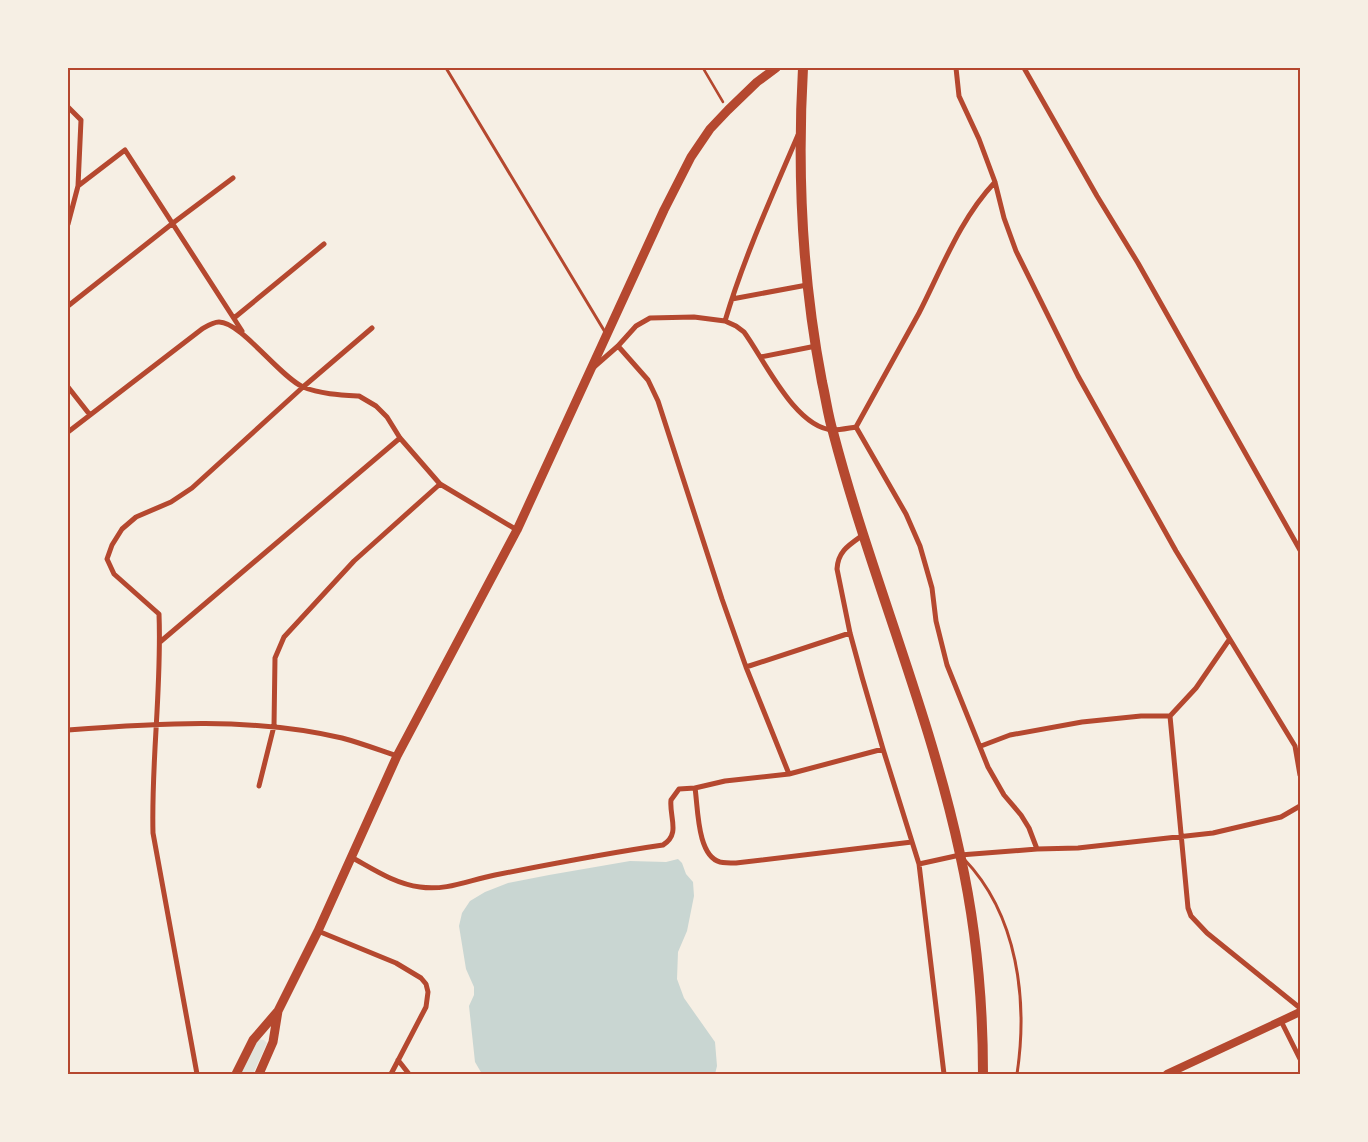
<svg xmlns="http://www.w3.org/2000/svg" width="1368" height="1142" font-family="Lato,sans-serif">
  <style>
    .green { fill: #e2e4dc }
    .water { fill: #c9d6d2 }
    .lines { fill: none; stroke-linecap: round; stroke-linejoin: round }
    .path { stroke: #b5482f; stroke-width: 2.5 }
    .service { stroke: #b5482f; stroke-width: 3 }
    .minor { stroke: #b5482f; stroke-width: 5 }
    .tertiary { stroke: #b5482f; stroke-width: 8 }
    .secondary { stroke: #b5482f; stroke-width: 9 }
    .trunk { stroke: #b5482f; stroke-width: 10 }
    .neatline { fill: none; stroke: #b5482f; stroke-width: 2 }
  </style>
  <rect width="100%" height="100%" fill="#f6efe4"/>
  <path class="green" d="M257 1039 264 1040 267 1043 253 1074H240Z"/>
  <path class="water" d="M678 859 682 863 686 874 693 882 694 896 687 931 678 952 677 979 684 998 715 1042 717 1066 715 1074H482L475 1062 469 1006 474 995V987L466 969 459 926 462 913 470 901 485 892 508 883 549 875 630 861 666 862Z"/>
  <g class="lines">
    <path class="path" d="M703 68 723 102"/>
    <path class="service" d="M446 68 605 332
      M964 859C1018 915 1028 1001 1017 1074"/>
    <path class="minor" d="M956 68 959 96 979 139 995 182 1004 218 1016 251 1078 376 1176 551 1295 746 1300 775
      M1024 68 1097 196 1138 263 1300 550
      M68 107 81 120 78 186
      M68 224 78 186 125 150 242 331
      M732 299 807 285
      M68 306 173 223 233 178
      M234 318 324 244
      M725 321C744 257 772 196 798 135
      M618 346 648 380 658 401 722 599 746 667 789 774
      M761 357 816 346
      M594 367 618 346 636 326 650 318 694 317 725 321 736 326 744 332C764 359 795 428 833 430 840 430 849 428 856 427 877 389 898 351 919 313 942 268 960 219 995 182
      M68 387 90 415
      M856 427 906 514 920 546 932 588 936 621 947 665 988 767 1004 795 1021 815 1029 828 1037 849
      M68 432 202 329C207 326 213 322 219 322 241 322 279 376 303 387 320 394 341 395 359 396L376 406 387 417 400 438 440 484 517 530
      M863 535C849 545 838 551 837 569L850 633 862 677 883 749 919 864 944 1074
      M1229 640 1196 688 1170 716 1188 908 1191 916 1207 933 1300 1008
      M160 642 400 438
      M746 667 850 633
      M68 730C158 723 253 717 342 738 361 743 379 750 397 756
      M981 746 1010 735 1082 722 1141 716H1170
      M883 749 789 774 725 781 695 788C698 807 697 856 720 862 725 863 731 863 736 863L912 842
      M259 786 274 726 275 658 284 637 354 561 440 484
      M351 857C373 869 395 884 420 887 447 891 469 880 495 875 551 864 607 853 663 845 681 834 669 817 671 800L679 789 695 788
      M919 864 960 855 1037 849 1078 848 1213 833 1281 817 1300 806
      M318 931 396 963 421 978 426 984 428 992 426 1007 391 1074
      M1281 1021 1300 1059
      M398 1060 409 1074
      M197 1074 153 833C151 760 162 687 159 614L114 574 107 559 112 545 122 529 136 517 171 502 192 488 303 387 372 328"/>
    <path class="tertiary" d="M1167 1074 1300 1012"/>
    <path class="secondary" d="M236 1074 253 1040 278 1011 318 931 397 756 517 530 664 210 691 157 710 129 728 110 757 82 776 68
      M259 1074 273 1042 278 1011"/>
    <path class="trunk" d="M803 68C797 173 802 278 822 382 826 399 828 416 833 432 870 574 929 710 960 854 976 926 983 1000 983 1074"/>
  </g>
  <rect width="1368" height="1142" fill="none" stroke="#f6efe4" stroke-width="138"/>
  <rect x="69" y="69" width="1230" height="1004" class="neatline"/>
</svg>
